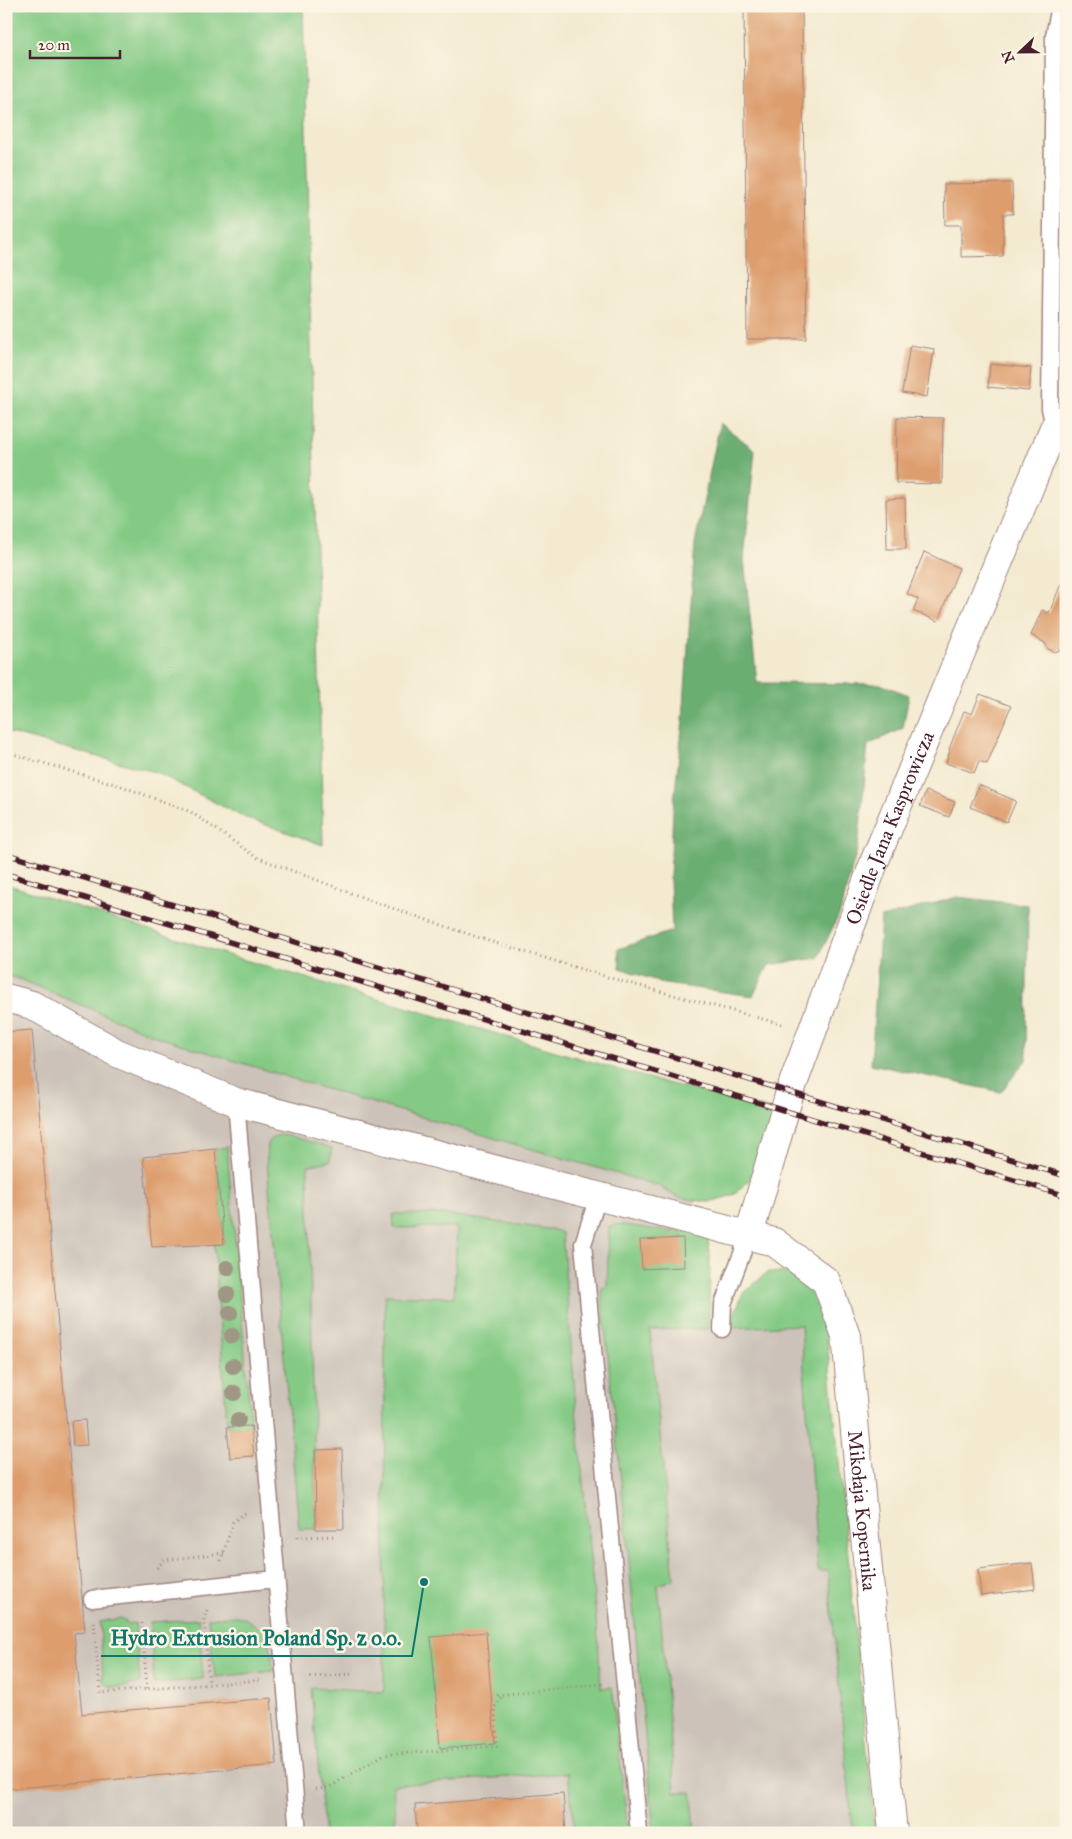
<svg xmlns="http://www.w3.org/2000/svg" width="1072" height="1839" font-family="'IM FELL Great Primer',serif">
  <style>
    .industrial { fill: #ccc2b9 }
    .green { fill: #84ca85; stroke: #677458 }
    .forest { fill: #6bae72; stroke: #5a664e }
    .building { fill: #dd9d6d }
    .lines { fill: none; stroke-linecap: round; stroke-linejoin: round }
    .service-casing { stroke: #9e847e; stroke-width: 19 }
    .minor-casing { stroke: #9e847e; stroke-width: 30 }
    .path { stroke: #9e847e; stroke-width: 3; stroke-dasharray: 1 4; stroke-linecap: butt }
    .service { stroke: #fff; stroke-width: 16 }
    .minor { stroke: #fff; stroke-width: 28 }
    .rail-casing { stroke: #4a1f2b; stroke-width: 5.5 }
    .rail { stroke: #fcf5e5; stroke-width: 4; stroke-dasharray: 11; stroke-linecap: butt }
    .tree { fill: #9f9684 }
    .labels { text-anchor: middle; stroke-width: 5; stroke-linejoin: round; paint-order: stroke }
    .street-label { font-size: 20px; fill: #4a1f2b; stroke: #fcf5e5 }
    .leader { fill: none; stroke: #0f766e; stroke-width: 2 }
    .callout-dot { fill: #0f766e; stroke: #fcf5e5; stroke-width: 2 }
    .callout-label { font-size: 21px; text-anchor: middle; font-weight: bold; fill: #0f766e; stroke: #fcf5e5; stroke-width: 5; stroke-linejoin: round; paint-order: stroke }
  </style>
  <rect width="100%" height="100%" fill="#fcf5e5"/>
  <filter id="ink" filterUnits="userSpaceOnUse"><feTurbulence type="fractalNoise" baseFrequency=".02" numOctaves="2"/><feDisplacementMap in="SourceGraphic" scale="10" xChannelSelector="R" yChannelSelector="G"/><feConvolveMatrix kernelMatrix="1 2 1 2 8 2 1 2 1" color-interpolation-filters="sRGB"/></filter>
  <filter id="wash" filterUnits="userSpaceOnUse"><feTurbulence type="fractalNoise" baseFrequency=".0096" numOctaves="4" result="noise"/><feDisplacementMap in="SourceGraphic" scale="20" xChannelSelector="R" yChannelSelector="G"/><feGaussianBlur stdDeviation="1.12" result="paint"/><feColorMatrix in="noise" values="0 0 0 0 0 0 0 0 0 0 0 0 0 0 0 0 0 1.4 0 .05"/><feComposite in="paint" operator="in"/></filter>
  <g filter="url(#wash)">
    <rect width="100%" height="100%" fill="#f3ead0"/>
    <path class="industrial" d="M6 964 697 1176 691 1330 817 1324 866 1833H6Z"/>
    <path class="green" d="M6 6H303L323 845 241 816 158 773 6 732Z
      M6 884 228 955 644 1077 775 1111 761 1159 749 1180 733 1195 709 1202 678 1198 659 1186 342 1094 155 1036 22 980 6 975Z
      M279 1135 290 1136 332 1148 330 1161 308 1166 316 1529H299L267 1164C266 1150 265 1140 279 1135Z
      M227 1147 251 1426 227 1427 214 1244 224 1243 215 1149Z
      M393 1214H441L555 1230 562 1233 577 1419 598 1640 601 1688 612 1687 628 1833H575L568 1773 393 1785 396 1833H322L324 1828 311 1688 384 1692 385 1295 454 1297 457 1227 394 1228Z
      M619 1224 665 1231H690L701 1234 708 1241 710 1254 709 1329 650 1330 674 1579 658 1585 675 1792H691L696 1833H654L627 1539 601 1289 607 1286 609 1226Z
      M768 1272 794 1273 814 1289 822 1302 825 1318 875 1833H853L828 1571H818L801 1325 731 1328 732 1319 743 1293Z
      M236 1616C243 1617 246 1619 251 1622 270 1635 272 1649 273 1671L215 1677 208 1618Z
      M121 1618 126 1621V1624L135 1623 140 1683C128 1685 111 1692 103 1681L100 1622Z
      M199 1619 203 1679 154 1684 150 1622Z"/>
    <path class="forest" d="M720 423 755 450 744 559 757 683 880 684 909 695 903 728 868 745 858 846 840 913 818 958 769 965 753 996 665 984 620 968 618 949 672 931 670 879 673 809 683 720 695 543Z
      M957 897 1028 905 1026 1060 1001 1092 871 1064 881 918Z"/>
    <g id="blocks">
      <path class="building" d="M744 6H802L806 339H747Z
        M1012 183 1013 214H1003V256L961 257V225H945L944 184Z
        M910 345 934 349 927 397 902 393Z
        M990 364 1031 368 1029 391 988 387Z
        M897 417 943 418 942 484 896 483Z
        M905 498 906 549H887L886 499Z
        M924 552 959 568 938 621 913 611 918 599 907 594Z
        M1061 584 1066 586V639L1062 649 1055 652 1048 649 1045 643 1031 635 1042 610 1049 613Z
        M980 694 1011 706 987 764 979 761 974 773 946 763 950 750 949 749 964 711 972 714Z
        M979 785 1016 801 1007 822 970 807Z
        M926 791 955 802 949 817 920 806Z
        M32 1030 85 1632 74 1633 82 1714 271 1698 277 1765 6 1789V1032Z
        M215 1149 224 1244 152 1247 143 1157Z
        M683 1238 684 1267 642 1269 640 1240Z
        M85 1420 87 1445 73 1446 71 1421Z
        M251 1426 254 1456 230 1458 227 1427Z
        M342 1449 344 1529H316L315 1450Z
        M1032 1563 1035 1589 981 1596 978 1569Z
        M486 1632 495 1743 440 1748 431 1637Z
        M563 1793 566 1833H417L415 1805Z"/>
    </g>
  </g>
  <g filter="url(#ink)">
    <use href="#blocks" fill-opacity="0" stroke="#9e847e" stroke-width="1"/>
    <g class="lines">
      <defs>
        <path id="service" d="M1054 428 1050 408 1054 36 1060 6
          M236 1102 298 1833
          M598 1197 583 1244 639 1833
          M722 1329 723 1304 749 1235
          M92 1599 276 1579"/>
        <g id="minor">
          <path id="s1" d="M6 998 32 1005 117 1053 236 1102 774 1242 826 1281 846 1336 893 1833"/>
          <path id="s2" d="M749 1235 790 1092 875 860 1054 428 1066 420"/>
        </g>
      </defs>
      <use href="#service" class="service-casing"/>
      <use href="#minor" class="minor-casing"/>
      <path class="path" d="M6 752 121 786 191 812 256 857 380 904 489 941 614 979 785 1025
        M298 1536V1537L335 1536
        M221 1561 233 1522 248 1511
        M157 1568 164 1560 224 1553
        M207 1610 204 1618 209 1684
        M94 1622 100 1693 262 1680
        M142 1623 147 1689
        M310 1677 352 1674
        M497 1695 603 1684
        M316 1789 328 1788 383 1755 497 1746 495 1707 502 1695"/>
      <use href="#service" class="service"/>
      <use href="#minor" class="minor"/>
      <defs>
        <path id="rail" d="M6 854 1066 1176
          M6 874 1066 1196"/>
      </defs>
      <use href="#rail" class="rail-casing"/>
      <use href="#rail" class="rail"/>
    </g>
    <g class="tree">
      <circle cx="227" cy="1268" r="8"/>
      <circle cx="227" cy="1294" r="8"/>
      <circle cx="230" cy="1313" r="8"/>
      <circle cx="232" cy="1336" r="8"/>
      <circle cx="233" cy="1366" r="8"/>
      <circle cx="234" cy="1393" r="8"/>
      <circle cx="238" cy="1420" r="8"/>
    </g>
  </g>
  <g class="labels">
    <g class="street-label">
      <text dy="7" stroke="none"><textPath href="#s2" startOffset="431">Osiedle Jana Kasprowicza</textPath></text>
      <text dy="7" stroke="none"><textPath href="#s1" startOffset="1108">Mikołaja Kopernika</textPath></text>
    </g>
  </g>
  <path class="leader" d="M424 1582L412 1656H101"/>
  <circle class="callout-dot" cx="424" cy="1582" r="5"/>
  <g class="callout-label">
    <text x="256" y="1645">Hydro Extrusion Poland Sp. z o.o.</text>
  </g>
  <rect width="1072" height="1839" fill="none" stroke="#fcf5e5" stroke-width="25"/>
  <g transform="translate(1020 52) rotate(248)" stroke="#fcf5e5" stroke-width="4" paint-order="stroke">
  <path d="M0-4L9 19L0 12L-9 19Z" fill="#4a1f2b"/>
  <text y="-8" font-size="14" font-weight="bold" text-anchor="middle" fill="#4a1f2b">N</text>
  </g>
  <path d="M30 50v8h90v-8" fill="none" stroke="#4a1f2b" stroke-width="2.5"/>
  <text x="38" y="50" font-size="15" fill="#4a1f2b" stroke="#fcf5e5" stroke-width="4" paint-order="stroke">20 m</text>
</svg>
